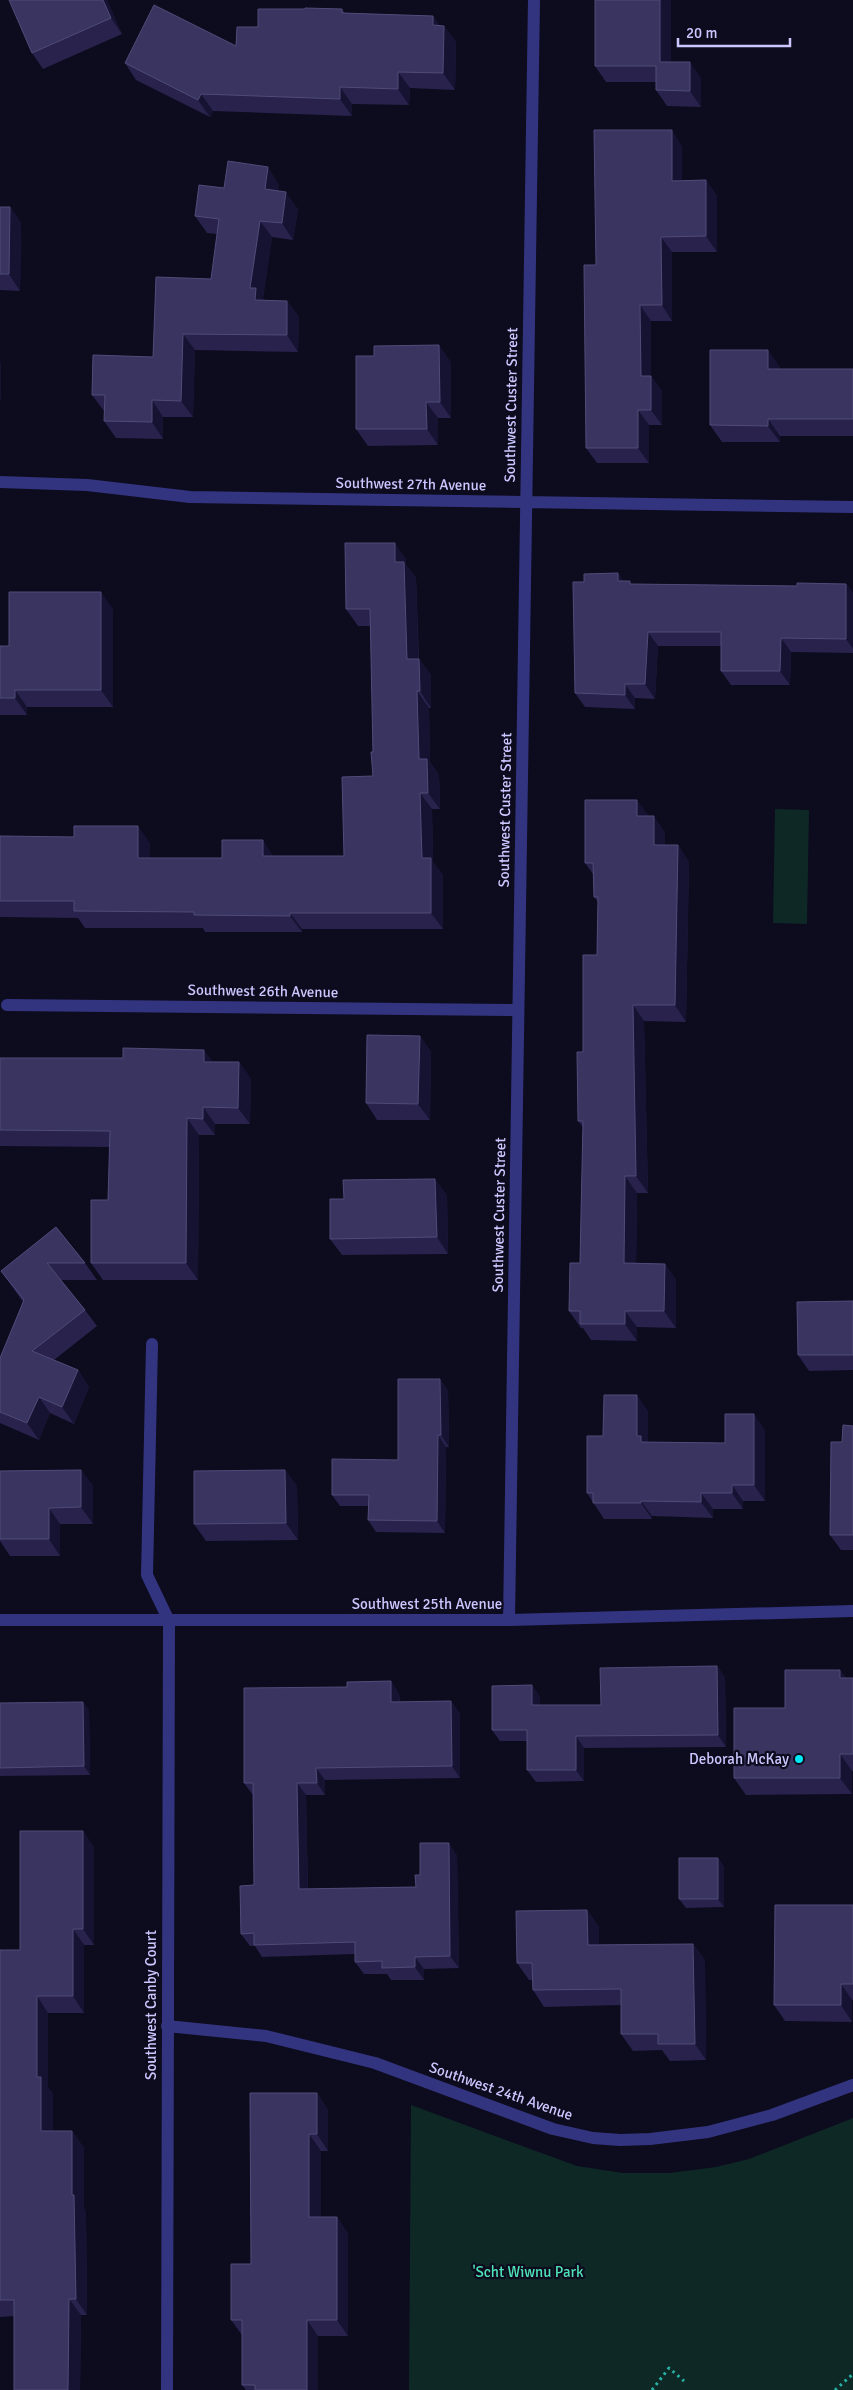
<svg xmlns="http://www.w3.org/2000/svg" width="853" height="2390" font-family="Signika,sans-serif">
  <style>
    .green { fill: #0e2826 }
    .lines { fill: none; stroke-linecap: round; stroke-linejoin: round }
    .path { stroke: #27b3a4; stroke-width: 3; stroke-dasharray: 2.5 4; stroke-linecap: butt }
    .service { stroke: #33347f; stroke-width: 12 }
    .minor { stroke: #33347f; stroke-width: 12 }
    .wall { fill: #28224c }
    .shaded-wall { fill: #161232 }
    .building { fill: #3a3460; stroke: #504b79 }
    .poi-dot { fill: #00e6f2; stroke: #0d0b1e; stroke-width: 2 }
    .labels { text-anchor: middle; stroke-width: 4.5; stroke-linejoin: round; paint-order: stroke }
    .street-label { font-size: 15px; fill: #cbc7ff; stroke: #0d0b1e }
    .poi-label { font-size: 15px; fill: #cbc7ff; stroke: #0d0b1e; text-anchor: end }
    .park-label { font-size: 15px; fill: #4fe3b7; stroke: #0d0b1e }
  </style>
  <rect width="100%" height="100%" fill="#0d0b1e"/>
  <path class="green" d="M775 809 809 810 807 924 773 923Z
    M411 2105 577 2166 623 2173H670L716 2167 749 2159 853 2118V2390H409Z"/>
  <g class="lines">
    <path class="path" d="M652 2390 669 2368 684 2381
      M835 2390 853 2374"/>
    <path class="service" d="M152 1344 147 1575 169 1621"/>
    <path class="minor" d="M0 482 87 485 190 497 853 507
      M7 1005 518 1010
      M0 1620H509L853 1611
      M509 1620 534 0
      M167 2026 266 2036 375 2063 553 2129 593 2138 620 2140 650 2139 708 2132 772 2115 853 2085
      M167 2390 169 1621"/>
  </g>
  <path class="wall" d="M107 0 122 34 43 69 32 53Z
    M671 0V62L701 78V107L667 106 656 90V82H606L595 66Z
    M305 9H342L345 13 433 16 440 26H444L456 42 455 90 410 88 409 105 352 104V116L213 111 210 117 136 80 125 63 236 46 258 27Z
    M682 146V181L706 180 717 196V252H672V321H651V376L662 391V425H649V463H597L586 448 596 265Z
    M279 184 278 191 298 209 293 240 272 237 263 298 264 300 287 301 299 317 298 352 195 350 193 417H163V439L116 438 104 421V411L92 395 153 357 211 279 217 234 207 233 195 216 224 188Z
    M0 207H10L21 223 20 291 0 290Z
    M374 356 451 362V418H438V445L368 446 356 429Z
    M780 367V369H853V436H780V442H722L710 425Z
    M406 559V565L416 578 419 659 431 675V708H429L430 762 439 775 440 809H432L433 862 443 875V929H302V932H205L203 928H85L78 918 0 917V836L150 843V858H222L274 856H344L373 776V752L371 626H358L346 609Z
    M618 573 623 581 632 584 797 586 846 584 853 593V653L791 652 790 685H731L721 671V646H658L655 699 635 698V709L585 707 575 693 584 582Z
    M113 609V707H27V715H0V646H9Z
    M648 816 665 832V845H678L689 862 686 1022 644 1021 648 1193H637L636 1263 665 1264 676 1280V1328L637 1327V1341L591 1340 583 1328H581L569 1311 580 1263 583 1127 578 1121 583 1052 597 955 598 902 594 897 593 874 585 863Z
    M420 1036 431 1052 430 1120H377L366 1103Z
    M0 1058 239 1062 251 1079 250 1124H215V1135H199L198 1280H103L91 1263 108 1200 110 1147 0 1146Z
    M447 1195 448 1254 342 1255 330 1239Z
    M56 1227 85 1263 97 1280H61L85 1310 97 1326 54 1360 78 1370 89 1387 74 1424 50 1413 39 1440 0 1423V1358L23 1302 1 1271Z
    M853 1301V1370L809 1371 798 1355Z
    M448 1390 449 1447H446L445 1533 376 1532 368 1520V1506H340L332 1495 398 1460Z
    M648 1411V1442L725 1443 765 1430V1501H743V1509H713V1518L652 1516V1519H604L587 1493 603 1436Z
    M853 1426V1550H841L830 1535 842 1442Z
    M81 1470 93 1486V1524H60V1556H10L0 1541V1471Z
    M285 1470 297 1486 298 1540 206 1541 194 1524Z
    M717 1666 725 1678 726 1747 584 1748V1781L536 1782 527 1770V1741H500L492 1730 532 1685 540 1697V1705H601Z
    M840 1670 846 1678H853V1771H852V1794L746 1795 734 1778 785 1708Z
    M391 1681 399 1694 400 1702 451 1701 460 1714V1778L325 1780V1795H306L308 1889 416 1887 420 1875 457 1855 459 1968 424 1969V1980H391L387 1974H364L355 1962V1954L262 1957 255 1946H250L241 1934 254 1885 253 1795 244 1783 347 1687Z
    M0 1703 89 1710 90 1775 0 1776Z
    M83 1831 94 1848V1945H84V2013H48V2087L53 2094V2131H72L84 2148V2208L86 2212 87 2315H81L80 2390H14V2316L0 2317V1950H20Z
    M718 1858 724 1867V1907L686 1908 679 1899Z
    M853 1905V2000H852V2022L785 2021 774 2005Z
    M587 1910 599 1927V1945L693 1944 705 1960 706 2060 670 2061 662 2050 633 2051 621 2034V2005L544 2007 533 1990 532 1980H529L517 1963Z
    M317 2093 328 2110V2151H321V2217H337L348 2234V2336H318V2390H246L242 2385V2335L231 2320 251 2264Z"/>
  <path class="shaded-wall" d="M103 0H107L122 34 111 18Z
    M660 0H671V78L660 62Z
    M433 16 444 32V26L456 42 455 90 443 73 433 25Z
    M690 62 701 78V107L690 91Z
    M398 72 410 88 409 105 398 89Z
    M340 87 352 104V116L340 99Z
    M201 94 213 111 210 117 198 100Z
    M672 130 682 146V196L672 181Z
    M268 167 279 184 276 206 265 189Z
    M706 180 717 196V252L706 236Z
    M286 192 298 209 293 240 282 223Z
    M10 207 21 223 20 291 9 274Z
    M260 221 272 237 263 298 267 304 255 300 250 288Z
    M661 237 672 252V321L662 305Z
    M287 301 299 317 298 352 287 335Z
    M640 305 651 321V376L662 391V425L651 410 641 376Z
    M183 334 195 350 193 417 181 401Z
    M439 345 451 362V418L440 402Z
    M768 350 780 367V386L768 369Z
    M0 362 1 363V401L0 399Z
    M152 400 163 417V439L152 422Z
    M426 402 438 418V445L427 429Z
    M638 410 649 425V463L638 448Z
    M768 419 780 436V442L768 426Z
    M395 543 406 559V565L416 578 419 676 407 659 395 562Z
    M618 573 628 587 618 581Z
    M846 584 853 593V649L846 639Z
    M101 592 113 609V707L101 690Z
    M648 632 658 646 655 699 645 684Z
    M781 638 791 652 790 685 780 671Z
    M419 659 431 675V708L420 691Z
    M625 684 635 698V709L625 695Z
    M15 690 27 707V715L15 698Z
    M417 691 429 708 430 762 439 775 440 809 428 793 419 759Z
    M420 793 432 809 433 862 443 875V929L431 913 422 858Z
    M637 800 649 816H637Z
    M654 816 665 832V862L654 845Z
    M138 826 150 843V875L138 858Z
    M263 840 274 857 263 856Z
    M678 845 689 862 686 1022 675 1005Z
    M290 913 302 929V932L290 916Z
    M633 1005 644 1021 648 1193 636 1176Z
    M420 1036 431 1052 430 1120 418 1104Z
    M204 1050 216 1066 204 1062Z
    M239 1062 251 1079 250 1124 238 1108Z
    M203 1107 215 1124V1135L203 1119Z
    M187 1118 199 1135 198 1280 186 1263Z
    M625 1176 637 1193 636 1280 624 1263Z
    M435 1179 447 1195 448 1254 437 1237Z
    M665 1264 676 1280V1328L664 1311Z
    M625 1311 637 1327V1341L625 1324Z
    M78 1370 89 1387 74 1424 62 1407Z
    M440 1379 448 1390 449 1447 441 1435Z
    M637 1395 648 1411V1446L652 1458 637 1436Z
    M39 1397 50 1413 39 1440 27 1423Z
    M754 1414 765 1430V1501L754 1485Z
    M438 1435 446 1447 445 1533 437 1521Z
    M81 1470 93 1486V1524L81 1507Z
    M285 1470 297 1486 298 1540 286 1523Z
    M732 1485 743 1501V1509L732 1493Z
    M701 1493 713 1509V1518L701 1502Z
    M641 1501 652 1516V1519L641 1503Z
    M49 1508 60 1524V1556L49 1539Z
    M717 1666 725 1678 726 1747 718 1735Z
    M840 1670 851 1686 840 1678Z
    M391 1681 399 1694 400 1715 391 1702Z
    M532 1685 540 1697V1716L532 1705Z
    M451 1701 460 1714V1778L452 1766Z
    M83 1702 89 1710 90 1775 84 1766Z
    M576 1736 584 1748V1781L576 1770Z
    M840 1754 852 1771V1794L840 1778Z
    M316 1768 325 1780V1795L317 1783Z
    M297 1783 306 1795 308 1902 299 1889Z
    M83 1831 94 1848V1945L83 1929Z
    M449 1843 457 1855 459 1968 450 1956Z
    M718 1858 724 1867V1907L718 1899Z
    M587 1910 599 1927V1961L588 1945Z
    M73 1929 84 1945V2013L73 1996Z
    M693 1944 705 1960 706 2060 695 2044Z
    M415 1957 424 1969V1980L415 1967Z
    M841 1984 852 2000V2022L841 2005Z
    M37 1996 48 2013V2087L53 2094V2148L41 2131 37 2077Z
    M317 2093 328 2110V2151L317 2134Z
    M72 2131 84 2148V2208L86 2212 87 2315 76 2299 72 2195Z
    M309 2134 321 2151V2234L309 2217Z
    M337 2217 348 2234V2336L337 2320Z
    M69 2299 81 2315 80 2390H68Z
    M307 2320 318 2336V2390H307Z"/>
  <path class="building" d="M9 0H103L111 18 32 53Z
    M595 0H660V62H690V91L656 90V66H595Z
    M154 5 236 46 237 27H258V9H305V8L342 9V13L433 16V25L444 26 443 73 398 72V89L340 87V99L201 94 198 100 125 63Z
    M594 130H672V181L706 180V236L661 237 662 305H640L641 376H651V410H638V448H586L584 265H596Z
    M228 161 268 167 265 189 286 192 282 223 260 221 250 288H256L255 300 287 301V335L183 334 181 401 152 400V422L104 421 105 395H92L93 355 153 357 156 277 211 279 219 219 195 216 199 185 224 188Z
    M0 207H10L9 274H0Z
    M439 345 440 402H426L427 429H356V356H374V346Z
    M710 350H768V369H853V419H768V426L710 425Z
    M345 543H395V562H404L407 659H419L420 691H417L419 759H427L428 793H420L422 858H431V913H290V916L194 915V912L74 911V901H0V836L74 837V826H138V858H222V840H263V856H344L342 777 373 776 371 752H373L370 609H346Z
    M618 573V581H630V584L797 586V583L846 584V639L781 638 780 671H721V632H648L645 684H625V695L575 693 573 582H584V574Z
    M9 592H101V690H15V698H0V646H9Z
    M585 800H637V816H654V845H678L675 1005H633L636 1176H625L624 1263 665 1264 664 1311H625V1324H580V1311H569L570 1263H580L583 1121H578L577 1052H583V955H597L598 897H594L593 863H585Z
    M367 1035 420 1036 418 1104 366 1103Z
    M123 1048 204 1050V1062H239L238 1108 203 1107V1119L187 1118 186 1263H91V1200H108L110 1131 0 1130V1058H123Z
    M435 1179 437 1237 330 1239V1199H344L343 1180Z
    M56 1227 85 1263H47L85 1310 32 1351 78 1370 62 1407 39 1397 27 1423 0 1412V1358L24 1300 1 1271Z
    M853 1301V1355H798L797 1302Z
    M398 1379H440L441 1435H438L437 1521 368 1520 369 1495H332V1459L398 1460Z
    M604 1395H637V1436H641V1442L725 1443V1414H754V1485H732V1493H701V1502L641 1501V1503H593V1493H587V1436H603Z
    M843 1425 853 1426V1535H830L831 1442H842Z
    M81 1470V1507L49 1508V1539H0V1471Z
    M285 1470 286 1523 194 1524V1471Z
    M717 1666 718 1735 576 1736V1770H527V1730H492V1686L532 1685V1705H601L600 1668Z
    M785 1670H840V1678H853V1754H840V1778H734V1708H785Z
    M391 1681V1702L451 1701 452 1766 316 1768 317 1783H297L299 1889 416 1887 415 1875H420V1843H449L450 1956 415 1957V1967L382 1968V1961L355 1962V1942L254 1945V1933L241 1934 240 1886 254 1885 253 1783H244V1688L347 1687V1682Z
    M83 1702 84 1766 0 1768V1703Z
    M20 1831H83V1929H73V1996H37V2077H41V2131H72V2195H74L76 2299H69L68 2390H14V2300H0V1950H20Z
    M679 1858H718V1899H679Z
    M775 1905H853V1984H841V2005H774Z
    M587 1910 588 1945 693 1944 695 2044H658V2034H621V1989L533 1990 532 1963H517L516 1911Z
    M250 2093H317V2134H309V2217H337V2320H307V2390H255V2385H242V2320H231V2264H251Z"/>
  <circle class="poi-dot" cx="799" cy="1759" r="5"/>
  <g class="labels">
    <g class="street-label">
      <text transform="translate(511 405) rotate(-89)" y="5">Southwest Custer Street</text>
      <text transform="translate(411 484) rotate(1)" y="5">Southwest 27th Avenue</text>
      <text transform="translate(505 810) rotate(-89)" y="5">Southwest Custer Street</text>
      <text transform="translate(263 991) rotate(1)" y="5">Southwest 26th Avenue</text>
      <text transform="translate(499 1215) rotate(-89)" y="5">Southwest Custer Street</text>
      <text x="427" y="1609">Southwest 25th Avenue</text>
      <text transform="translate(151 2005) rotate(-90)" y="5">Southwest Canby Court</text>
      <text transform="translate(501 2091) rotate(19)" y="5">Southwest 24th Avenue</text>
    </g>
    <g class="poi-label">
      <text x="789" y="1764">Deborah McKay</text>
    </g>
    <g class="park-label">
      <text x="528" y="2277">'Scht Wiwnu Park</text>
    </g>
  </g>
  <path d="M678 38v8h112v-8" fill="none" stroke="#cbc7ff" stroke-width="2.5"/>
  <text x="686" y="38" font-size="15" fill="#cbc7ff" stroke="#0d0b1e" stroke-width="4" paint-order="stroke">20 m</text>
</svg>
